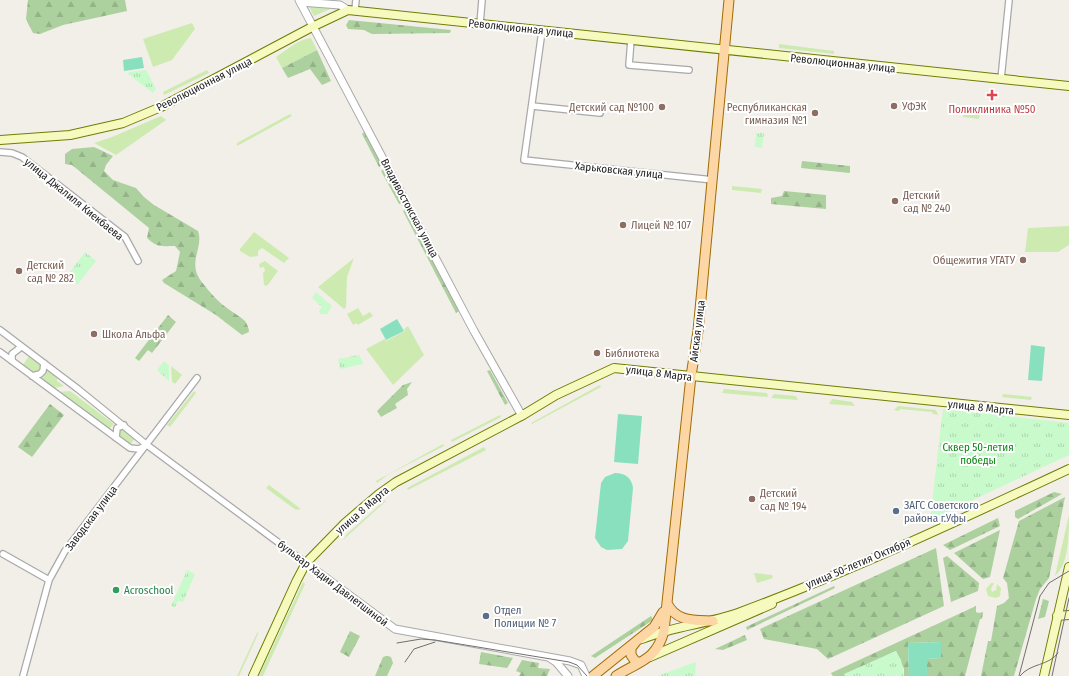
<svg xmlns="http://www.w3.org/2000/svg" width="1069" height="676" font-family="'Fira Sans Condensed',sans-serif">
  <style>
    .grass { fill: #cdebb0 }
    .forest { fill: url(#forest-firs) }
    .park { fill: url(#park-tufts) }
    .pitch { fill: #88e0be }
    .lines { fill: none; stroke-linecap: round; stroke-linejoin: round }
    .minor-casing { stroke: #a9a9a9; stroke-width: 8 }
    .tertiary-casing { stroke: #a9a9a9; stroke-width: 9 }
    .secondary-casing { stroke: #707d05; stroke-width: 10 }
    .primary-casing { stroke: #a06b00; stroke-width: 11 }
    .minor { stroke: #fff; stroke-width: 5.5 }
    .tertiary { stroke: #fff; stroke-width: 7 }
    .secondary { stroke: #f7fabf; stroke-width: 8 }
    .primary { stroke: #fcd6a4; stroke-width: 9 }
    .tram { stroke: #707070; stroke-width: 1 }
    .health-dot { fill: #e0444e; stroke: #fff; stroke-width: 1.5 }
    .education-dot { fill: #8d6e63; stroke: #fff; stroke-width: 1.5 }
    .service-dot { fill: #5c6f8a; stroke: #fff; stroke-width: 1.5 }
    .leisure-dot { fill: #2e9e5b; stroke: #fff; stroke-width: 1.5 }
    .labels { text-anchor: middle; stroke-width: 4; stroke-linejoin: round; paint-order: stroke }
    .street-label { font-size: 11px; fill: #222; stroke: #fff }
    .education-label { font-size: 11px; fill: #785e54; stroke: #fff; text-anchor: start }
    .health-label { font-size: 11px; fill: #be3a42; stroke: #fff }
    .park-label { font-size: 11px; fill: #0c8416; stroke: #fff }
    .service-label { font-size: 11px; fill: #4e5e75; stroke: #fff; text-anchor: start }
    .leisure-label { font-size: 11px; fill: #27864d; stroke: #fff; text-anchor: start }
  </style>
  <defs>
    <pattern id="forest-firs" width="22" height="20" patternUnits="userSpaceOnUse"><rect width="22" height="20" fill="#add19e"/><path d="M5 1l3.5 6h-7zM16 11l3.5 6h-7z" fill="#95b388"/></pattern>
    <pattern id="park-tufts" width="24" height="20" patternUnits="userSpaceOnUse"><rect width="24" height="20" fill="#c8facc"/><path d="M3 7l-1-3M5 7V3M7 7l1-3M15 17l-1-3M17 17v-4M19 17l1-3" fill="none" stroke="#acd6af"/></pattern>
  </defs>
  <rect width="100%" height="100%" fill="#f2efe9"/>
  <path class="grass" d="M307 3 335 7 314 16Z
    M192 23 195 29 172 60 153 67 143 39Z
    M311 38 317 50 282 68 276 57C287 50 297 40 311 38Z
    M779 44 834 51V54L779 48Z
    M207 70 209 73 164 95 163 92Z
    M964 109 980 111 979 119 963 117Z
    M290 114 292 116 237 146V143Z
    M161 116 166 120 116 155 94 143 112 137Z
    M732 186 762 189 761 193 732 190Z
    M1069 226V245L1058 252H1025L1028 228Z
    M254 232 289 258 284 263 262 248 258 251V256L250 257 240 251V249Z
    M354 258 347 277 346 307 344 309 318 287Z
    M265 261 278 271 267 286 264 285 263 273 265 271 264 267 260 268 259 264Z
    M358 308 363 316 370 312 373 316 358 325 356 323 353 325 347 314Z
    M408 326 424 355 393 385 366 349 385 339 386 341 405 331 404 329Z
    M29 356 41 366 40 372 34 373 23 365Z
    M171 366 182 375 175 384 172 382Z
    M48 370 57 376V381L64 386 54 388 41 379Z
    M600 385 601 387 532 424 531 423Z
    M724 389 767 393 768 397 722 393Z
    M70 391 114 424 109 429 59 392Z
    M194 391 196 393 170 427 167 425Z
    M774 394 796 396 798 400 771 398Z
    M1003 394 1032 397 1031 400 1002 397Z
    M832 399 852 402 855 406 829 404Z
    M898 406 936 410 938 415 933 414 932 412 900 409 899 411 894 410Z
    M500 415 501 417 452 442 451 440Z
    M122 428 135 438 130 445 119 436V430Z
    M443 444 444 446 389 474 377 483 376 481Z
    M484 447 486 450 408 490 407 488Z
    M269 485 301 509 296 510 266 488Z
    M385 500 386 501 343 540 347 534Z
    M1069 515C1069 535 1069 564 1055 576Z
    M754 573 772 575 773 578 757 583Z
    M303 582 305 584 263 676H259Z
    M991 583H994L991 589 992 592 996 590 997 584 1001 588 1000 596 996 598 988 596 986 589Z
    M258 631V634L239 676H237Z"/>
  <path class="forest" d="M28 0H125L127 11 63 25 40 34 33 33 26 19Z
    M349 20 451 30 450 33 372 34 364 30 348 29 346 25Z
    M317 50 331 81 322 85 310 69 288 78 282 68Z
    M364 132 382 165 379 167 362 134Z
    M94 147 113 156 106 165 104 171 113 180 136 188 144 197 154 205 198 231C204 248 187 262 201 281 208 290 218 302 227 308 232 312 240 316 245 321 247 324 249 328 249 332L242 335 216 315 164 283 162 280 176 271 180 252 175 246C161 246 158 248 147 238L149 228 72 165 65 164V154L72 149Z
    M802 161 850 166V173L801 168Z
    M384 169 402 203 399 204 381 171Z
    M784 191 826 195V209L771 204V198L782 196Z
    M406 209 459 311 456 313 403 211Z
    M168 315 176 322 152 353 148 350 139 361 135 358Z
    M490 370 508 403 505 405 487 371Z
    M412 382 407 389 408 395 395 404 397 408 381 417 377 411 403 385Z
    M50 404 64 415 32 457 18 447Z
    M1054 492 1062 494 1018 519 1015 517V511Z
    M1065 497 1049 578 1040 589 1036 599 1014 676H981L988 641H991L997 606 1004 603 1009 598 1007 583 1003 578 1019 521Z
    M998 518 1000 526 950 550 943 545Z
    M1000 530 990 577 983 579 954 553Z
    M936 548 944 606 828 659 817 649 764 639 760 629Z
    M947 556 979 583 978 591 951 602 943 558Z
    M834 586 835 588 747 630 746 627Z
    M1043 599 1049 601 1045 617 1038 619Z
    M976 606V612L978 613 983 612 982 619H980L965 676H927V659L941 658 940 642 908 643 909 676H904V669L896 651 845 674V676H833L831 673Z
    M651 616 653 620 595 658 591 656Z
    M350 631 360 636 349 657 340 652Z
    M745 635 747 640 723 650 715 649Z
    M481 652 513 658 507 668 479 664Z
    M386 656 391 657 393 663 387 676H375L383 657Z
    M522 660 539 663 538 668 550 669 547 676H519L521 673 516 671Z"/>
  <path class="park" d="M146 70 156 89 153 93 128 74 129 72Z
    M756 133H764L762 148 755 147Z
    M85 252 96 261 78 284 67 276Z
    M316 292 332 306 327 314H320L319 311 322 307 312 298Z
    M359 355 363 362V364L340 369 338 359Z
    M164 361 169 365V381L157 370Z
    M943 409 1069 423V455L930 520Z
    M187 570 195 574 183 602 178 601 175 607 171 606Z
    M896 651 901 660 904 676H845L844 674Z
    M696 662 695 676H657Z"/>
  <path class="pitch" d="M142 57 144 68 124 71 123 60Z
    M397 319 404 331 386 340 380 329Z
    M1031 345 1045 347 1042 381 1028 380Z
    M618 414 642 416 638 464 614 462Z
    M615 473C625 473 632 478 633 488L628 541 622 549 607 550 601 547 595 538 601 483 605 477Z
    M941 642V658L927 659V676H909L908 643Z"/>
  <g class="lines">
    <defs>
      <path id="minor" d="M355 10 356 0
        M480 24 482 0
        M542 31 524 160 713 180
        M631 40 629 65 689 70
        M1001 79 1009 0
        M532 106 600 113
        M0 152 12 153 22 157 125 237 138 261
        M0 330 78 389 147 445 306 563
        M0 352 130 448 139 449 145 446
        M12 361V354L21 347
        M32 376 40 374 43 371 44 363
        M116 438 117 428 124 425
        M3 554 49 580
        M23 676 49 580 65 551 197 378"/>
      <path id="tertiary" d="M299 0 474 331 522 416
        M300 2 340 5 348 10
        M306 563 395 629 570 661 581 665 586 676
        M550 658 556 662 568 676"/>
      <path id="secondary" d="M0 140 70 135 123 123 161 107 312 27 348 10 1069 86
        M1057 616 1069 615
        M642 639C673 626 707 624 738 613 851 571 960 520 1069 469
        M650 657 772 604
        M253 676 297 580 306 563 345 523 379 494 396 482 523 415 556 395 614 368 1069 415
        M1044 676 1069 567"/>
      <path id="primary" d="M667 603C676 622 694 620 713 621
        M635 643 631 648V655L635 661 639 662
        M593 676 654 627 663 612
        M616 676C639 661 656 661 664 631L691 376 698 331 729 0"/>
    </defs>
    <use href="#minor" class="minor-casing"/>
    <use href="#tertiary" class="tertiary-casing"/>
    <use href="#secondary" class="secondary-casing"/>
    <use href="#primary" class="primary-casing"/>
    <use href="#minor" class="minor"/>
    <use href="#tertiary" class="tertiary"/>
    <use href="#secondary" class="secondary"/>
    <use href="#primary" class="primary"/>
    <path class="tram" d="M397 643 421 639 435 640 569 662 577 665 587 676
      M405 662 414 649 435 642
      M1019 676 1040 596 1049 583 1069 571
      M1020 676C1030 663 1049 666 1058 653
      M1052 676 1069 598"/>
  </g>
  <path class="health-dot" d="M990 89h4v4h4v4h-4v4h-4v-4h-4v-4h4z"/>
  <g class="education-dot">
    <circle cx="894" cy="106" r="4"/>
    <circle cx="662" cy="107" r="4"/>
    <circle cx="815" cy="113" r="4"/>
    <circle cx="895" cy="201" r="4"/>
    <circle cx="623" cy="225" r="4"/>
    <circle cx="1023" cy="260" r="4"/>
    <circle cx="19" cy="271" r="4"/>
    <circle cx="94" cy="334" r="4"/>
    <circle cx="597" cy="353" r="4"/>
    <circle cx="752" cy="499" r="4"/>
  </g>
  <g class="service-dot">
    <circle cx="896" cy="511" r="4"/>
    <circle cx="486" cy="616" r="4"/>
  </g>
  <circle class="leisure-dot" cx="116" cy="590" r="4"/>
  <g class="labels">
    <g class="street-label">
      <text transform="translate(521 28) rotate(6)" y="4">Революционная улица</text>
      <text transform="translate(843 63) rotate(6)" y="4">Революционная улица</text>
      <text transform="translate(204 84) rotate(-27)" y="4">Революционная улица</text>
      <text transform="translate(619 170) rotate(6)" y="4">Харьковская улица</text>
      <text transform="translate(74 199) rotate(39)" y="4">улица Джалиля Киекбаева</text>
      <text transform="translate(410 208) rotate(62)" y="4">Владивостокская улица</text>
      <text transform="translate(697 331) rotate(-83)" y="4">Айская улица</text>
      <text transform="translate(659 373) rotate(7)" y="4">улица 8 Марта</text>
      <text transform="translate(981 407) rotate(6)" y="4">улица 8 Марта</text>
      <text transform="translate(362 510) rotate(-41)" y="4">улица 8 Марта</text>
      <text transform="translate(91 518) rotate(-53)" y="4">Заводская улица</text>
      <text transform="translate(858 563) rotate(-23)" y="4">улица 50-летия Октября</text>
      <text transform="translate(333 583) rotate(37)" y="4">бульвар Хадии Давлетшиной</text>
    </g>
    <g class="education-label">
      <text x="902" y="110">УФЭК</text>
      <text x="654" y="111" text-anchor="end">Детский сад №100</text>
      <text x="807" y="111" text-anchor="end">Республиканская<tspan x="807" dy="13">гимназия №1</tspan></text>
      <text x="903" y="199">Детский<tspan x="903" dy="13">сад № 240</tspan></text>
      <text x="631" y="229">Лицей № 107</text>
      <text x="1015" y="264" text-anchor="end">Общежития УГАТУ</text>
      <text x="27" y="269">Детский<tspan x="27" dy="13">сад № 282</tspan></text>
      <text x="102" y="338">Школа Альфа</text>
      <text x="605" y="357">Библиотека</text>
      <text x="760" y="497">Детский<tspan x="760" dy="13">сад № 194</tspan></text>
    </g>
    <g class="health-label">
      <text x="992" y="113">Поликлиника №50</text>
    </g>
    <g class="park-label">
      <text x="978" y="451">Сквер 50-летия<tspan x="978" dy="13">победы</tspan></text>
    </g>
    <g class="service-label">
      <text x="904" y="509">ЗАГС Советского<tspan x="904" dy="13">района г.Уфы</tspan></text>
      <text x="494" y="614">Отдел<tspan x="494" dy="13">Полиции № 7</tspan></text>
    </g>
    <g class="leisure-label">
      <text x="124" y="594">Acroschool</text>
    </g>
  </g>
</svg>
